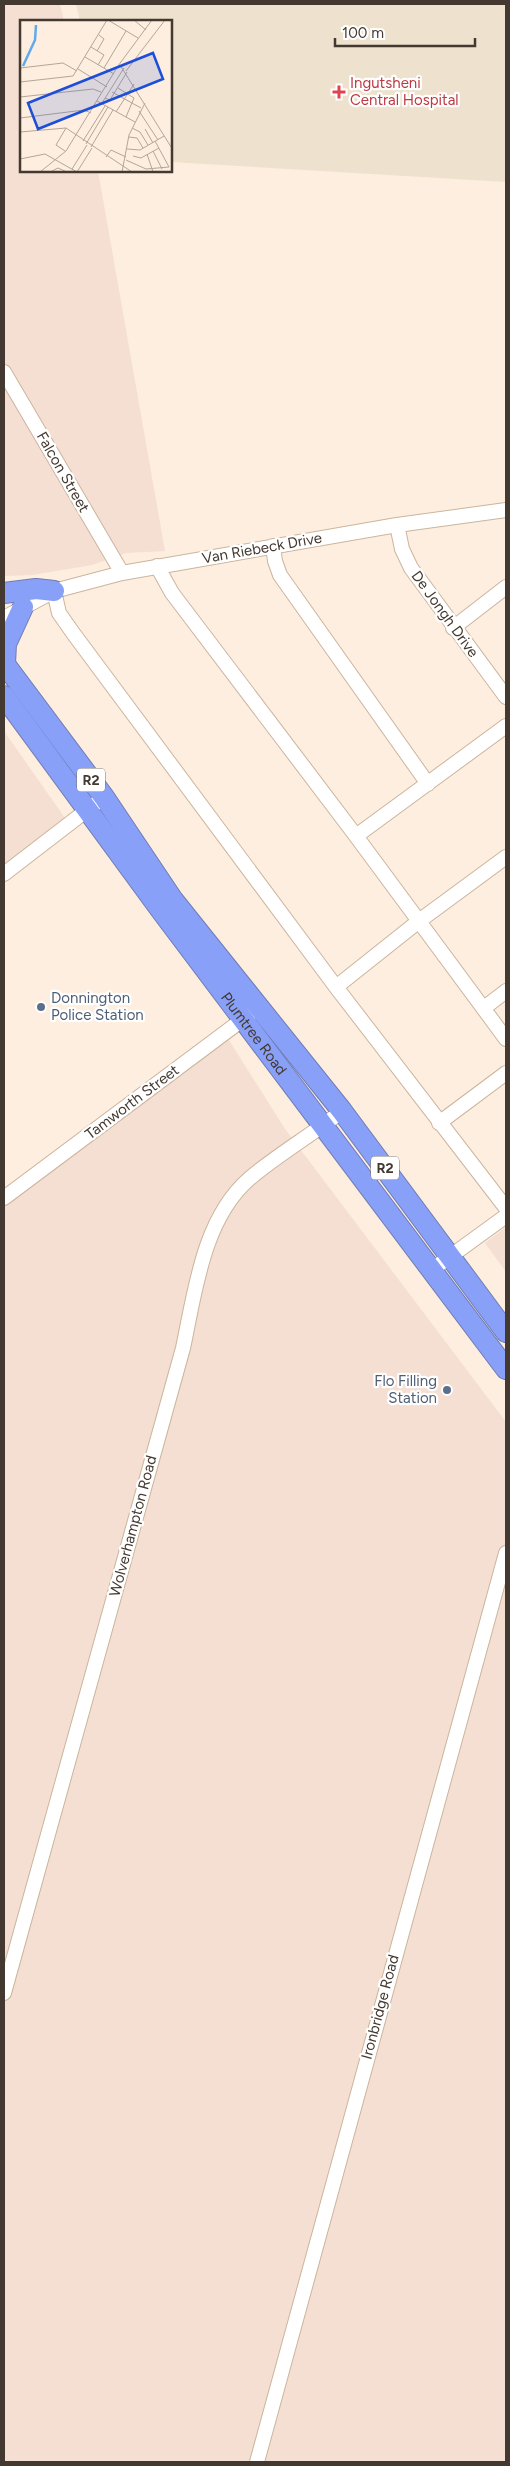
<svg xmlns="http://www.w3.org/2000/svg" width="510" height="2466" font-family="Figtree,sans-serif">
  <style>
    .industrial { fill: #f4dfd2 }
    .medical { fill: #eee2ce }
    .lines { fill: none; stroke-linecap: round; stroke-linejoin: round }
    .minor-casing { stroke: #cbb59d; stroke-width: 16 }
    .highway-casing { stroke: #707cb2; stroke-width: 22 }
    .minor { stroke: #fff; stroke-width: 14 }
    .highway { stroke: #89a0f8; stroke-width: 20 }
    .health-dot { fill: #e0444e; stroke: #fff; stroke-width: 2 }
    .service-dot { fill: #5c6f8a; stroke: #fff; stroke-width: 2 }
    .labels { text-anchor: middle; stroke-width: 4.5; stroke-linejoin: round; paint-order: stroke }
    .shield { fill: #fff; stroke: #7b746e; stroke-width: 1 }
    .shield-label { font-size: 14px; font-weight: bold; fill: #433930 }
    .health-label { font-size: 15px; fill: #be3a42; stroke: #fff; text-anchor: start }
    .street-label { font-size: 15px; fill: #433930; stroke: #fff }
    .service-label { font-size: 15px; fill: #4e5e75; stroke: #fff; text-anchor: start }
    .inset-river { fill: none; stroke: #60aaeb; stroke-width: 2.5 }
    .inset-road { fill: none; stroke: #b3a699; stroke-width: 1 }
    .view { fill: #1d4ed8; fill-opacity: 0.15; stroke: #1d4ed8; stroke-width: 2.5 }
    .inset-edge { fill: none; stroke: #433930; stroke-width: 2.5 }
  </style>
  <rect width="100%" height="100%" fill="#fdeedf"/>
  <path class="industrial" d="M4 4H60L64 21H21V171H98L165 551 126 553 92 565 32 575 4 576Z
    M4 731 67 821 4 870Z
    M227 1037 285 1129 506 1422V2462H4V1203Z
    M506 1227V1272L485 1243Z"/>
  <path class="medical" d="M76 4H506V182L171 162V21H80Z"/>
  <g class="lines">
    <defs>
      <path id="minor" d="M4 372 122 573
        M397 525 402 549 411 568 506 697
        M273 546 275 561 280 575 428 784
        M157 566 172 593 356 836 506 1039
        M54 591 59 613 73 633 336 987 506 1208
        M4 618 54 591 122 573 397 525 506 510
        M453 628 506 587
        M356 836 506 726
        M4 874 104 797
        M336 987 419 921 506 857
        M484 1008 506 991
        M439 1123 506 1073
        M4 1198 250 1014
        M433 1269 506 1216
        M4 1993 183 1348C195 1292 203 1219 249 1179 278 1154 312 1135 342 1111
        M257 2462 506 1553"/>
      <g id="highway">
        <path d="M4 593 36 589 54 591"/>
        <path d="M4 663 104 797 173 900 342 1111 506 1332"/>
        <path d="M5 664 6 644 23 607"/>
        <path id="s1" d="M4 696 160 909 506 1369"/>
      </g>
    </defs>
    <use href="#minor" class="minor-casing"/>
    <use href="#highway" class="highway-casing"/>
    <use href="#minor" class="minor"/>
    <use href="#highway" class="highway"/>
  </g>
  <path class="health-dot" d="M336.5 84.5h5v5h5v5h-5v5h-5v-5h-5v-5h5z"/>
  <g class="service-dot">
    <circle cx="41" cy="1007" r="5"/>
    <circle cx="447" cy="1390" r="5"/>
  </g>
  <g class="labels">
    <g class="shield">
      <rect x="77" y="768.5" width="28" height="23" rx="4"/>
      <rect x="371" y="1156.5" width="28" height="23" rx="4"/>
    </g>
    <g class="shield-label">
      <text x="91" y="785">R2</text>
      <text x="385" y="1173">R2</text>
    </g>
    <g class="health-label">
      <text x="350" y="88">Ingutsheni<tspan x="350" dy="17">Central Hospital</tspan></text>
    </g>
    <g class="street-label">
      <text transform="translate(63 472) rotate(60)" y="5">Falcon Street</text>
      <text transform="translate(262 548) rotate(-10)" y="5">Van Riebeck Drive</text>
      <text transform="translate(445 614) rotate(54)" y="5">De Jongh Drive</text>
      <text dy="5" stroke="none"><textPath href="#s1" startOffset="420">Plumtree Road</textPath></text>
      <text transform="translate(132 1102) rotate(-37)" y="5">Tamworth Street</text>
      <text transform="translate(133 1526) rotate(-75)" y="5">Wolverhampton Road</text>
      <text transform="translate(380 2007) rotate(-75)" y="5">Ironbridge Road</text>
    </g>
    <g class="service-label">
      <text x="51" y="1003">Donnington<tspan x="51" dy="17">Police Station</tspan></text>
      <text x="437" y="1386" text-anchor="end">Flo Filling<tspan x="437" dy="17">Station</tspan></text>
    </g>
  </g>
  <g transform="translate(20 20)">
    <rect width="152" height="152" fill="#fdeedf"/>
    <path class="inset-river" d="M3 46 15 20 16 5"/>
    <path class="inset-road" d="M88 0 118 18M114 0 126 10M71 27 84 35 78 45M77 31 84 19 79 15M65 37 94 54M100 45 153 130M0 48 43 43 57 51M84 48 106 11M58 49 87 67M106 51 145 0M0 62 53 56 87 0M98 68 114 78 106 97M92 72 121 88M0 77 73 69 81 72M85 78 90 80 107 52M77 81 115 102M82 83 104 48M119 91 138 120M96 92 114 64M0 98 64 90 71 93M112 108 120 112 128 125M125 109 133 123M0 112 46 108 112 152M109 117 117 118 123 128M63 121 85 86M66 124 88 87M71 127 93 90M107 129 120 130 144 116M45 131 36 125 46 108M133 131 142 149M127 134 133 152M113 136 121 138 139 128M86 137 91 130 106 137M0 139 25 134 57 152M106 140 126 149 149 147 135 121M52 149 67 125M32 151 38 148 47 152M20 152 46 131 98 46 132 0M57 152 72 128M102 152 109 115 125 83"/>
    <path class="view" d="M133 33 143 59 18 109 8 83Z"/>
    <rect width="152" height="152" class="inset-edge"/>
  </g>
  <rect width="510" height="2466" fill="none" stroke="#433930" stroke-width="10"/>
  <path d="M335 38v8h140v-8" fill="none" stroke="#433930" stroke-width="2.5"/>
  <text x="342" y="38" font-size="15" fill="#433930" stroke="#ffffff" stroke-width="4" paint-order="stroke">100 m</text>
</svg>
